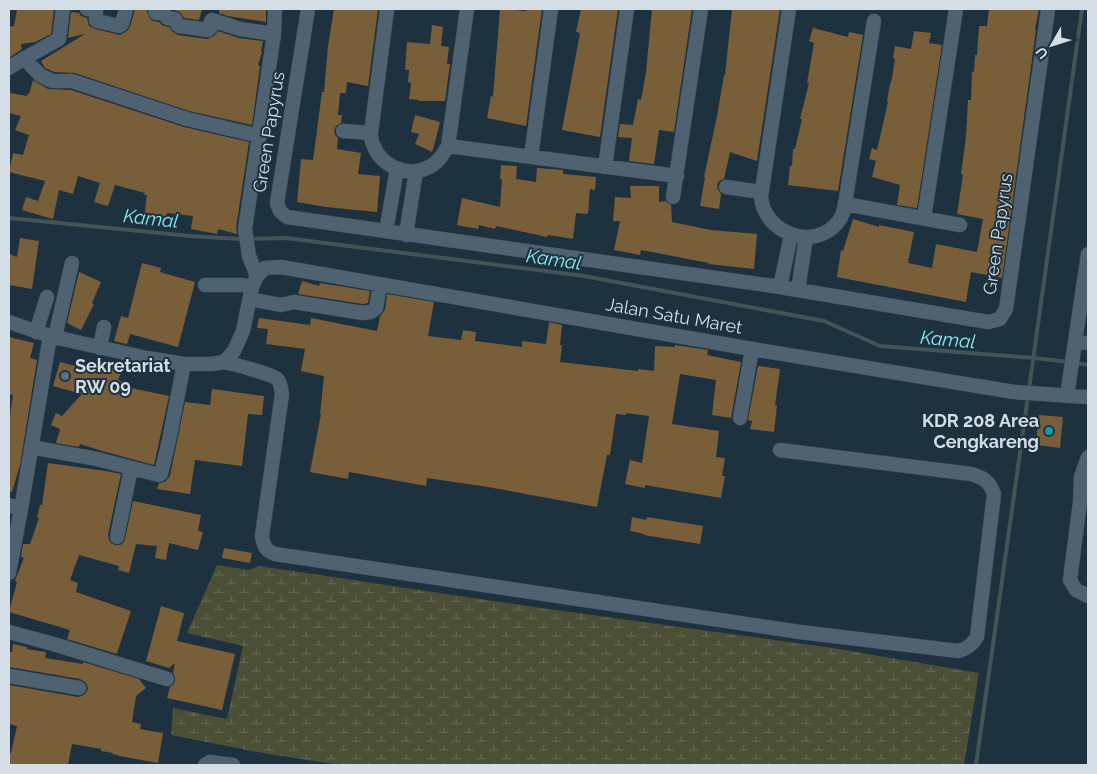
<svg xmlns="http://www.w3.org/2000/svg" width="1097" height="774" font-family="Raleway,sans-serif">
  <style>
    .wetland { fill: url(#wetland-marsh) }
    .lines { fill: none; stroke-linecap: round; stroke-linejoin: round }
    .stream { stroke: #435357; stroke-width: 4 }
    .building { fill: #795f39 }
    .minor-casing { stroke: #3c4c57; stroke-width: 15 }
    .minor { stroke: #4e6271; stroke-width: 14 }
    .service-dot { fill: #5c6f8a; stroke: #1e313f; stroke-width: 2 }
    .culture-dot { fill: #0f9aa8; stroke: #1e313f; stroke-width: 2 }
    .labels { text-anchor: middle; stroke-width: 4; stroke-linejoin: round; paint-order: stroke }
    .street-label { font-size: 18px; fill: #d3dee7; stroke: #1e313f }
    .poi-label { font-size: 18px; font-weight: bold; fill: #d3dee7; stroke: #1e313f; text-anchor: start }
    .water-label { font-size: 19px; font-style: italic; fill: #87eaf0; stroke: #1e313f }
  </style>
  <defs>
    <pattern id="wetland-marsh" width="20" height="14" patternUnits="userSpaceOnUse" patternTransform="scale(1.25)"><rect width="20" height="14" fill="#4b4f36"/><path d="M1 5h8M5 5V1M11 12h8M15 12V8" fill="none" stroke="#646853"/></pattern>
  </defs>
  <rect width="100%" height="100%" fill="#1e313f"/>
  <path class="wetland" d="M217 565 249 570 259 566 541 608 833 648 979 673 964 765H340L268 754 171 735 173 708 227 719 243 646 187 633Z"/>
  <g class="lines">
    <path class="stream" d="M9 218 190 236 240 239 286 238 584 276 824 321 880 346 1034 358 1069 362
      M1076 363 1088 365
      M1029 389 1082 9
      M976 765 1028 396"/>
  </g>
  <path class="building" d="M17 9H54L51 34 35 42 21 44 22 49 9 58V27L14 26Z
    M135 9H146L150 19 153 21 159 22 163 26 169 27 173 32 178 35 207 39 214 36 218 31 239 38 263 41 261 51 262 52 258 65 260 66 252 125 189 111 75 73 54 72 45 68 41 61 85 34 68 38 71 12 79 13 81 16 87 18 89 26 95 29 120 35 127 31 130 27Z
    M172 9H202L199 20 184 18 180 12Z
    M219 9H266V22L228 16 219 13Z
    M334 9H378L368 86 347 82 346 93H340L338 115H342L341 123 336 126 334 131 335 135 338 138 337 149 361 153 358 174 380 176 377 212 326 207 297 202 301 159 313 160 322 92H324L328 46Z
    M500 9 526 11V9H542L526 126 487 118 491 96 493 97Z
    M581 9H618L600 137 562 130 580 33 576 32Z
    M652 9H692L674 132 659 130 654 164 629 161 632 138 618 137 620 124 633 125 638 99 641 100 646 72Z
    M732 9H780L757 161 730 152 724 179 719 181 717 185 718 190 721 194 719 209 700 206 705 177H704L717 116 724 75H725Z
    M989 9H1039L1035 29 1036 30 1002 278 971 272 966 302 837 277 841 250 843 251 853 219 879 227V225L914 232 908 263 932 268 936 244 977 252 983 219 957 214 963 175 961 174 966 137 968 100H971L972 72H974L975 55H977L979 26H987Z
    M432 25 443 27 441 46 449 47 447 64H450L445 101H419V100L409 99 411 83 408 82 409 70H405L407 42 430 44Z
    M813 28 848 37 849 32 863 35 838 191 788 185 790 166H792L793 149H795L802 119H800L809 83H807L814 43 809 41Z
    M914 31 931 33 929 43 942 45 917 208 897 205 900 185 872 177 876 161 869 159 872 148 877 150 888 102H887L889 89 892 78 895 59 893 58 895 46 911 49Z
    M33 80 48 89 71 90 184 127 249 142 236 228 237 234 218 229 217 234 191 229 193 216 167 213 166 221 144 218 147 195H144L145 193 115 185 108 206 94 202 100 183 78 176 73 194 59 190 53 219 22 210 26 197 38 201 45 181 9 172 13 153 23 155 29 135 15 130 21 116 9 113V99L10 93 27 96 28 93 29 94Z
    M415 115 440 122 434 146 432 152 415 144 419 134 411 132Z
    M501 165 517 166 516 179 536 182 537 168 563 170V174L596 177 595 190 590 189 588 214 576 213 573 239 548 235 547 237 496 226 495 229 479 225 478 229 457 225 462 198 500 207 502 179H500Z
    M630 186H659V202L665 201 671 205 672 222 711 230 757 234 754 269 708 264 709 263 641 250 640 255 614 250 620 221H613L615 197 631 198Z
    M20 238 39 241 32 289 9 285V254L17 257Z
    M142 263 161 268 160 272 195 282 178 347 130 334 127 344 114 341 121 316 128 318Z
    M79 272 101 282 92 303 94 304 81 330 67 323Z
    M302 281 319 286 320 283 370 291 368 303 363 304 298 294Z
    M387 294 434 302 428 336 461 340 463 330 476 332 475 341 522 347V341L546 344 549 322 562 325 560 345H562L560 362 638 371V369L654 371 655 346 675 347V345L708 350 707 355 741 362 731 418 712 415 716 380 680 374 672 424 719 431 716 457 725 458 722 476H725L721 498 645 485V488L625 484 630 460 642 463 649 416 626 413V415L616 414 610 455H607L597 507 488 487 427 478 426 486 349 472 348 479 310 472 321 414H320L324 376 301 371 305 349 266 344 268 329 257 328 259 318 310 325 311 318 377 331 380 316 385 310Z
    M9 337 34 343 30 358 37 360 20 465 12 492H9V423L13 395 9 394Z
    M60 362 79 367 80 364 110 372 113 364 123 368 118 380 132 385 131 388 169 396 154 465 102 451 80 444 79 447 56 443 60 429 51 425 56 413 62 416 82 394 53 386Z
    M758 366 780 369 775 405H777L774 432 750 429 752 421 748 420Z
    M212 389 264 396 262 415 248 414 242 466 195 460 190 494 157 489 159 483 165 482 170 476 185 402 210 405Z
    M1039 415 1063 417 1060 448 1036 445Z
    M48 463 106 471 121 474 108 535 109 540 111 543 115 545H120L123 543 125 539 133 501 201 515 198 531 203 532 198 550 169 543 166 560 155 558 157 546 136 544 129 573 118 570 119 566 79 555 70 580 78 583 76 592 131 611 117 653H116L117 654 67 639 70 630 9 612 17 582 15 581 23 560 24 558 21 557 23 544H30L39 518 37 517 40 505H42Z
    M632 517 646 520 647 517 703 526 700 544 644 535V534L630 531Z
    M224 548 252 553 250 563 222 558Z
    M161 606 184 613 177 641 235 654 222 710 167 698 170 687 173 685 175 681V677L173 673 175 663 169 668 146 661Z
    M13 644 27 647V649L46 652 45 658 83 664V662L139 679 146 688 136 696 132 722 141 724 140 729 163 733 158 763 125 757 112 754 113 753 101 751V749L72 744 68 765H9V753H11L17 726 9 724V685L78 697 82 696 85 694 88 689 87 685 85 682 80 679 9 667V652H12Z"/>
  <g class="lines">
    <defs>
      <path id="minor" d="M87 9 96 11V20L97 21 119 26 122 24 126 9
        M155 9 156 13H164L167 18 175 19 177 24 179 26 208 30 211 27V21L212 20 240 29 274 34
        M308 9 277 203 280 211 287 217 780 287 988 322 1000 319 1006 309 1048 9
        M387 9 371 133C371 137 371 141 373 144 380 165 406 178 427 168 437 164 442 156 448 146L467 9
        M789 9 761 197C764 233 814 252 838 222 842 217 844 211 845 204L874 21
        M24 58 40 75 52 81H72L187 119 260 136
        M9 68C25 57 42 49 59 39L63 9
        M343 131 371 133
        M448 146 677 176
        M531 157 551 9
        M605 167 627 9
        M726 187 761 192
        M673 197 701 9
        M845 204 960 225
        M924 218 956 9
        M386 231 397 169
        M406 235 416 171
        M257 276 249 256 245 229 274 34 275 9
        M205 285H242L252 287
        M780 287 791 235
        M798 290 806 237
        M250 299 281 305 294 302 363 313 371 312 376 308 380 285
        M9 322 50 336 147 358 184 364H212L224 362 234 351 243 331 252 287 257 276 265 268 281 267 752 349 1014 392 1088 397
        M36 332 47 297
        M55 337 72 263
        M1076 342 1088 343
        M100 348 104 327
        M224 362C233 364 272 374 277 379 281 382 281 390 282 394L262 536C264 547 265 550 275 554L800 632 958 651C967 649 972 645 977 637L994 494C989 481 984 478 971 474L780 450
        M1067 396 1088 254
        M740 418 752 349
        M31 447 97 459 159 475 161 474 169 440 184 364
        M1088 457 1081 477 1080 502 1070 580 1076 590 1088 596
        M9 505 21 509
        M117 537 131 468
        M9 573 21 509 50 336
        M9 632 57 645 167 679
        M9 676 79 688
        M205 765 210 762 233 765"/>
    </defs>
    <use href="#minor" class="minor-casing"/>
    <use href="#minor" class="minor"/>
  </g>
  <circle class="service-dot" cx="65" cy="376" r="5"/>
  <circle class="culture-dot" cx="1049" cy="431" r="5"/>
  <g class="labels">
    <g class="street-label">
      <text transform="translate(269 132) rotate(-81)" y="6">Green Papyrus</text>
      <text transform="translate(998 234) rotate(-82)" y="6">Green Papyrus</text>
      <text transform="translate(674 316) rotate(10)" y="6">Jalan Satu Maret</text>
    </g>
    <g class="poi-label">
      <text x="75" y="372">Sekretariat<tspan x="75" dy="21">RW 09</tspan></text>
      <text x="1039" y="427" text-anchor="end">KDR 208 Area<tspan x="1039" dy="21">Cengkareng</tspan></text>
    </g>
    <g class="water-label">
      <text transform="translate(151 218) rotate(6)" y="7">Kamal</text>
      <text transform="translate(554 259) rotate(8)" y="7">Kamal</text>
      <text transform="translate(948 339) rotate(5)" y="7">Kamal</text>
    </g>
  </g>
  <rect width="1097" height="774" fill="none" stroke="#d3dee7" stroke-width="20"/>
  <g transform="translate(1052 45) rotate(231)" stroke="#1e313f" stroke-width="4" paint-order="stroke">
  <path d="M0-4L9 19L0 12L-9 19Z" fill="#d3dee7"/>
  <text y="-8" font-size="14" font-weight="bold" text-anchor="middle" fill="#d3dee7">U</text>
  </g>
</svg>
